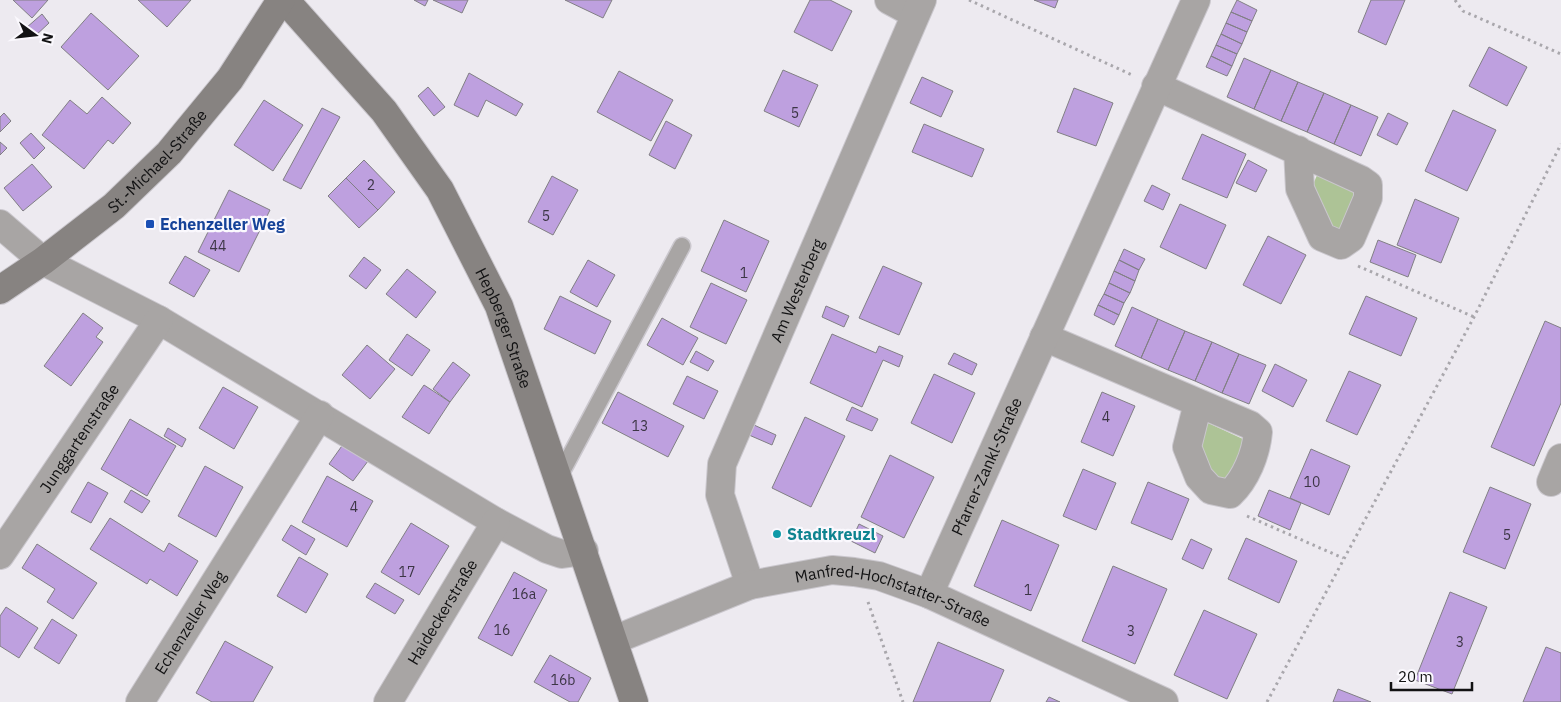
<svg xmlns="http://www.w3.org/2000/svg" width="1561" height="702" font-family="'IBM Plex Sans',sans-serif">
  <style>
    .green { fill: #adc396 }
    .building { fill: #bea0df; stroke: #817f84 }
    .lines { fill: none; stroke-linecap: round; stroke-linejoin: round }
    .lane-casing { stroke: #cac7cd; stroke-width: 19 }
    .street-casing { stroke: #cac7cd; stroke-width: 30 }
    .secondary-casing { stroke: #cac7cd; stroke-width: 30 }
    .path { stroke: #a9a7ac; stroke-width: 3; stroke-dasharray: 2.5 4; stroke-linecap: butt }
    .lane { stroke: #a8a5a4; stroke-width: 16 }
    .street { stroke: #a8a5a4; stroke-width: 28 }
    .secondary { stroke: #878381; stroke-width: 28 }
    .transit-dot { fill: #1a4fb4; stroke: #faf8fd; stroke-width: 2 }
    .culture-dot { fill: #0f9aa8; stroke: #faf8fd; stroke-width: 2 }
    .labels { text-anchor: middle; stroke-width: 4.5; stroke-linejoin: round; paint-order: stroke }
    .number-label { font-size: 14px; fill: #3d3646 }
    .street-label { font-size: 16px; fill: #121213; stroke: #faf8fd }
    .transit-label { font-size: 16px; font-weight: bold; fill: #164399; stroke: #faf8fd; text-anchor: start }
    .culture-label { font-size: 16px; font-weight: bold; fill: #0d838f; stroke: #faf8fd; text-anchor: start }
  </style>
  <rect width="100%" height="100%" fill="#edeaf0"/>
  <path class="green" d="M1318 173 1357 191 1338 232 1325 227 1311 189Z
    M1206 422 1245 440 1226 482 1213 476 1198 439Z"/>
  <path class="building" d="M13 0H48L32 18Z
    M138 0H191L167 27Z
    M414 0H428L425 6Z
    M433 0H468L462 13Z
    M565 0H612L603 18Z
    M810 0H830L852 11 832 51 794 32Z
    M1034 0H1058L1055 8Z
    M1237 0 1257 10 1252 21 1231 12Z
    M1371 0H1405L1386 45 1358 32Z
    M1231 12 1252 21 1247 32 1226 23Z
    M91 13 139 56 108 90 61 47Z
    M42 14 49 23 34 37 26 28Z
    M1226 23 1247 32 1242 44 1221 34Z
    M1221 34 1242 44 1237 54 1216 45Z
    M1216 45 1237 54 1232 66 1211 56Z
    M1489 47 1527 67 1507 106 1469 86Z
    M1211 56 1232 66 1227 76 1206 67Z
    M1244 58 1271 70 1254 109 1227 97Z
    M783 70 818 85 799 127 764 111Z
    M1271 70 1298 82 1281 121 1254 109Z
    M619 71 673 100 651 141 597 112Z
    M469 73 523 104 516 116 486 100 478 117 454 105Z
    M922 77 953 91 941 117 910 103Z
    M1298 82 1324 93 1307 132 1281 121Z
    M428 87 445 107 434 116 418 96Z
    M1074 88 1113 103 1096 146 1057 132Z
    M1324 93 1351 105 1334 144 1307 132Z
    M102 97 131 123 113 144 108 140 84 169 42 135 70 100 87 114Z
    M264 100 303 125 273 171 234 145Z
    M1351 105 1378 117 1361 156 1334 144Z
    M322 108 340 117 301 189 283 180Z
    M1453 110 1496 130 1467 191 1425 171Z
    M4 113 11 121 0 132V117Z
    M1388 113 1408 123 1397 145 1377 135Z
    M666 121 692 135 675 169 649 155Z
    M924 124 984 149 972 177 912 152Z
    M31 133 45 148 34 159 20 143Z
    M1202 134 1246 154 1227 198 1182 179Z
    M0 142 7 148 0 155Z
    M364 160 395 192 378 210 346 178Z
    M1248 160 1267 170 1256 192 1236 183Z
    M32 164 52 187 23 211 4 188Z
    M552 176 578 190 553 235 528 222Z
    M346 178 378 210 359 228 328 196Z
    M1152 185 1170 194 1163 210 1144 201Z
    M229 190 270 210 239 272 198 252Z
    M1415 199 1459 218 1441 263 1397 245Z
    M1180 204 1226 225 1206 269 1160 247Z
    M724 220 769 241 746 292 701 271Z
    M1268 236 1306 255 1281 304 1243 285Z
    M1378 240 1416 255 1408 277 1370 262Z
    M1124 249 1145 259 1139 270 1119 260Z
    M185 256 210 270 194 297 169 283Z
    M364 257 381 270 366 289 349 276Z
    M588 260 615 275 597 307 570 292Z
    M1119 260 1139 270 1135 281 1114 271Z
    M883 266 922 283 899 335 859 318Z
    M407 269 436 292 416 318 386 294Z
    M1114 271 1135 281 1130 293 1109 283Z
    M711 283 747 300 726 344 690 327Z
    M1109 283 1130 293 1124 303 1104 294Z
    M1104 294 1124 303 1119 315 1098 305Z
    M560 296 611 321 595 354 544 329Z
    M1366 296 1417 318 1401 356 1349 334Z
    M1098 305 1119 315 1114 325 1094 315Z
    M826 306 849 316 844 327 822 317Z
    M1132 307 1158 319 1141 358 1115 346Z
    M83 313 103 328 96 337 103 342 71 386 44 366Z
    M662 318 698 338 683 365 647 345Z
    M1158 319 1185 331 1168 370 1141 358Z
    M1545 321 1561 328V403L1534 466 1491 447Z
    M1185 331 1212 342 1195 381 1168 370Z
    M407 334 430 350 412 376 389 360Z
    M832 334 876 353 879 346 903 356 899 367 883 360 862 407 810 383Z
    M1212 342 1239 354 1222 393 1195 381Z
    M367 345 395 369 370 399 342 375Z
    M696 351 714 361 708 371 690 362Z
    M954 353 977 364 972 375 948 364Z
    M1239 354 1266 365 1249 404 1222 393Z
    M453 362 470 375 450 402 433 389Z
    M1275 364 1307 380 1293 407 1262 391Z
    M1349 371 1381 385 1357 435 1326 421Z
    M934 374 975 393 952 443 911 423Z
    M687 376 718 391 704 419 673 404Z
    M424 385 450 402 429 434 402 417Z
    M223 387 258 407 234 449 199 428Z
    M618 392 684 426 668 457 602 423Z
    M1102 392 1135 406 1113 456 1081 442Z
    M852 407 878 419 872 431 846 420Z
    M805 417 845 436 811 507 772 488Z
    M130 419 176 446 147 496 101 469Z
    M754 425 776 435 772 445 749 435Z
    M168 428 186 439 182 447 164 436Z
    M344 443 368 461 353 481 329 464Z
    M1311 449 1350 466 1329 515 1290 498Z
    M890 455 934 477 904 538 861 517Z
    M205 466 243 487 216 537 178 516Z
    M1083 469 1116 483 1096 530 1063 516Z
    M327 476 373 501 347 547 302 522Z
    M88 482 108 493 91 523 71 512Z
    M1148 482 1189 499 1172 540 1131 523Z
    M1490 487 1531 504 1505 569 1463 552Z
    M131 490 150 501 142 513 124 502Z
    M1269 490 1301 503 1290 530 1258 516Z
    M110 518 164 552 169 543 198 561 177 596 150 579 147 584 90 549Z
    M1002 520 1059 545 1031 611 974 586Z
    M411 523 449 546 419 595 381 572Z
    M859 524 883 536 875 553 851 541Z
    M291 525 315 539 306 555 282 540Z
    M1246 538 1297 561 1279 603 1228 579Z
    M1191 539 1212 549 1203 569 1182 559Z
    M37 544 97 583 73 619 47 602 55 589 22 568Z
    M299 557 328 574 306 613 277 596Z
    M1113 566 1167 589 1135 664 1082 641Z
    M514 572 547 590 512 656 478 638Z
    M375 583 404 600 395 614 366 597Z
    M1450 592 1487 607 1452 694 1415 680Z
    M6 607 38 628 19 658 0 646V616Z
    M1204 610 1257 634 1227 699 1174 675Z
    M52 619 77 635 59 664 34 648Z
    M225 641 273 667 253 702H212L196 693Z
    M938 642 1004 670 990 702H913Z
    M1546 647 1561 653V702H1523Z
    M550 655 591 678 578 702H570L534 682Z
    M1338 689 1371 702H1333Z
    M1049 697 1060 702H1046Z"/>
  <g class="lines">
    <defs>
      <path id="lane" d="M559 477 682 246"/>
      <g id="street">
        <path d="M889 0 915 14"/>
        <path d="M1156 86 1361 180 1368 185V198L1351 238 1341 245 1322 237 1300 189 1298 150"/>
        <path d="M0 224 43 261 159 320 496 522 547 549 562 554 584 551"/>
        <path d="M1044 337 1250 425 1258 432C1256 454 1246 479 1230 494L1211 490 1199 477 1187 447 1198 403"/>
        <path d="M1551 482 1561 458"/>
        <path id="s1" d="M0 555 159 320"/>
        <path id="s2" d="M750 585 720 495 722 464 922 0"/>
        <path id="s3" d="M929 594 1196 0"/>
        <path id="s4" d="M614 640 750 585 832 570 854 572 879 576 929 594 1164 702"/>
        <path id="s5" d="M140 702 320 415"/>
        <path id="s6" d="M388 702 496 522"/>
      </g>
      <g id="secondary">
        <path id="s7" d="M285 0 384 111 440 190 499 306 634 702"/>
        <path id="s8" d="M0 290 43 261 114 206 169 153 230 79 281 0"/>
      </g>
    </defs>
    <use href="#lane" class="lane-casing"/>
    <use href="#street" class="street-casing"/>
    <use href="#secondary" class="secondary-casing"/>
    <path class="path" d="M969 0 1132 75
      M1455 0 1463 11 1561 54
      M1358 266 1474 317
      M1247 516 1343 558
      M868 602 903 702
      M1267 702 1474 317 1561 144"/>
    <use href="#lane" class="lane"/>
    <use href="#street" class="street"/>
    <use href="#secondary" class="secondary"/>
  </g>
  <rect class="transit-dot" x="145" y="219" width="10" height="10" rx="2.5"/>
  <circle class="culture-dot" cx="777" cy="534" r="5"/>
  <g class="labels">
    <g class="number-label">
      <text x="795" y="118">5</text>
      <text x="371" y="190">2</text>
      <text x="546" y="221">5</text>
      <text x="218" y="251">44</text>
      <text x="744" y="278">1</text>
      <text x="1106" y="422">4</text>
      <text x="640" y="431">13</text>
      <text x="1312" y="487">10</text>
      <text x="354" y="512">4</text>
      <text x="1507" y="540">5</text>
      <text x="407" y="577">17</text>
      <text x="1028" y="595">1</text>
      <text x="524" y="599">16a</text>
      <text x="502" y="635">16</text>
      <text x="1131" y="636">3</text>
      <text x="1460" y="647">3</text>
      <text x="563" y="685">16b</text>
    </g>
    <g class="street-label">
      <text dy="6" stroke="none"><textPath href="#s8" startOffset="204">St.-Michael-Straße</textPath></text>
      <text dy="6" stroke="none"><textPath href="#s2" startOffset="315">Am Westerberg</textPath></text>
      <text dy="6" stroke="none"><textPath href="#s7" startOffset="398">Hepberger Straße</textPath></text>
      <text dy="6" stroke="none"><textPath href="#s1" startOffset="141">Junggartenstraße</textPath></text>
      <text dy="6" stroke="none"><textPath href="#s3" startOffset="140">Pfarrer-Zankl-Straße</textPath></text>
      <text dy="6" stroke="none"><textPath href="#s4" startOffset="295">Manfred-Hochstatter-Straße</textPath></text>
      <text dy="6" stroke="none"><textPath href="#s6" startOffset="105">Haideckerstraße</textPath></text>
      <text dy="6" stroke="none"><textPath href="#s5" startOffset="94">Echenzeller Weg</textPath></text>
    </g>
    <g class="transit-label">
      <text x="160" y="230">Echenzeller Weg</text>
    </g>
    <g class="culture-label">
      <text x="787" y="540">Stadtkreuzl</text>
    </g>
  </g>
  <g transform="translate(35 35) rotate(105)" stroke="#faf8fd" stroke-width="4" paint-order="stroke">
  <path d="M0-4L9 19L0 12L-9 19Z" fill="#121213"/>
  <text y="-8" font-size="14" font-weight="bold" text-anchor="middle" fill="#121213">N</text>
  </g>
  <path d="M1391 682v8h81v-8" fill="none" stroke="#121213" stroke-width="2.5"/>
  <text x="1398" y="682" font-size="15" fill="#121213" stroke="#faf8fd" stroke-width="4" paint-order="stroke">20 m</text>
</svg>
